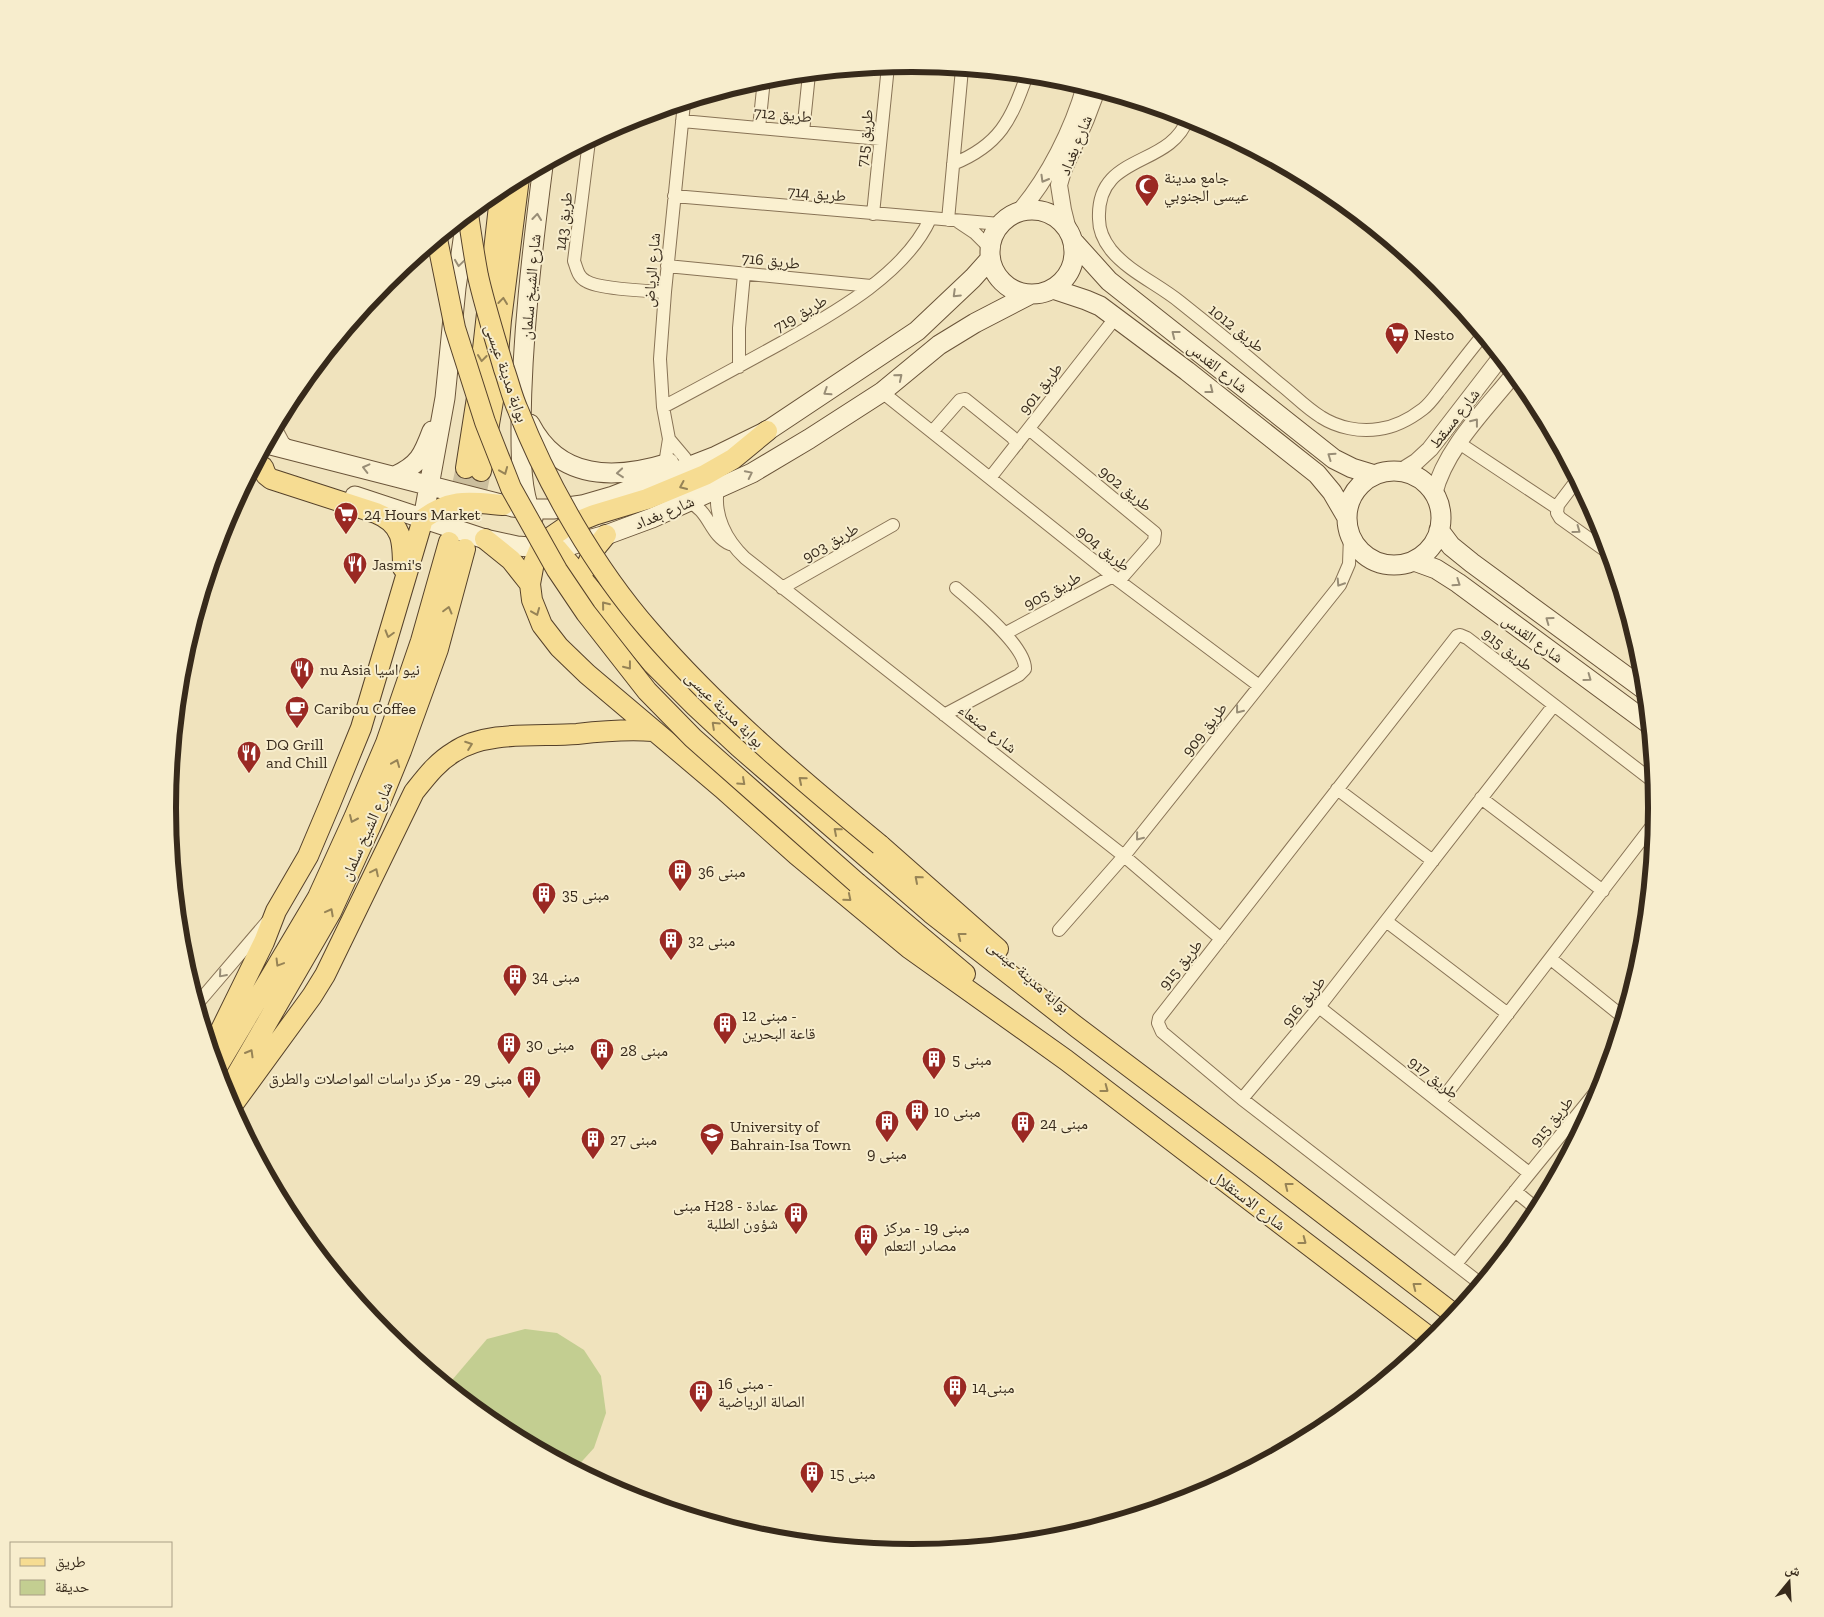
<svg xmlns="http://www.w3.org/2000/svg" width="1824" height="1617" font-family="'Zilla Slab','Noto Naskh Arabic',serif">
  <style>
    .green { fill: #c3ce91 }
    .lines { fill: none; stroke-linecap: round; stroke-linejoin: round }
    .primary-tunnel { stroke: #cbbe9d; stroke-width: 20; stroke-dasharray: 20 10; stroke-linecap: butt }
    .minor-casing { stroke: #887356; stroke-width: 14 }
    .tertiary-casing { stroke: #887356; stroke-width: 18 }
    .secondary-casing { stroke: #6a5439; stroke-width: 21 }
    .primary-casing { stroke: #55412a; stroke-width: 22 }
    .minor { stroke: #faf0d0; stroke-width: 12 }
    .tertiary { stroke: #faf0d0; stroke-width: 16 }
    .secondary { stroke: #faf0d0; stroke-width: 19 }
    .primary { stroke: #f6dc92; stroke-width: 20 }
    .primary-bridge-casing { stroke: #55412a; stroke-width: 22; stroke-linecap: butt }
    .primary-bridge { stroke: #f6dc92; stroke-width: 20 }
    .oneway { stroke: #988d76 }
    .oneway2 { stroke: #968356 }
    .labels { text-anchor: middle; stroke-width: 4; stroke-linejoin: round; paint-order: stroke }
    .street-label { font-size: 16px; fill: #372a1b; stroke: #f7edcd }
    .poi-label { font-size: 16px; fill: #372a1b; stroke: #f7edcd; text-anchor: start }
    .rim { fill: none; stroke: #372a1b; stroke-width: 6 }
  </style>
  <rect width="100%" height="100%" fill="#f0e3bd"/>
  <path class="green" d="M525 1329 557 1333 584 1350 601 1376 606 1413 594 1448 575 1469 498 1428 447 1386 487 1339Z"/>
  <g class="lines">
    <path class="primary-tunnel" d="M449 542 466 468
      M465 549 481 471"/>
    <defs>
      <path id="minor" d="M1188 118C1170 169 1096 152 1099 219 1099 230 1104 241 1111 250 1129 272 1158 284 1180 302 1214 329 1247 356 1280 384 1293 394 1306 408 1321 417 1338 428 1360 432 1379 429 1395 427 1410 419 1423 409 1431 403 1437 393 1443 386 1456 369 1469 352 1483 335
        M682 121 880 139
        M759 128 764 79
        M803 132 809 74
        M589 141 574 261C577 269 578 277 586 281 598 289 648 291 665 292
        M953 164C1000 145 1011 120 1027 75
        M674 196 1000 224
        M873 214 888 66
        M948 220 962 69
        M957 221 975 233 990 248
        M667 266 871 286
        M739 367V328L744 274
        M882 392 1119 581 1258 685
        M663 407C703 386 743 364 783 342 834 313 905 274 930 219
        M275 427 283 442 291 450
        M1029 429 1155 533 1154 541 1119 581
        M932 432 960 400 965 399 1012 437 1017 444
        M669 439 685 458
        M1459 443 1557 508
        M665 464 669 439 663 407 660 359 665 292 684 103
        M990 478 1116 317
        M1577 480 1558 505 1557 513 1560 518 1609 553
        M718 488C713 515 726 540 745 558L1124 856 1221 939
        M688 502C710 510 709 535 730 544
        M782 588 893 525
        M1006 633 1113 576
        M944 715 1019 675 1025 669C1026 646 973 603 956 588
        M1337 789 1433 861
        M1481 798 1603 891
        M1386 921 1508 1014
        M1059 930 1124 856 1340 585 1349 564 1350 536
        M1551 959 1623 1017
        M197 1004 267 922
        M1319 1007 1529 1173
        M1242 1099 1319 1007 1554 705
        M1440 1102 1655 822
        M1515 1191 1538 1210
        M1456 1264 1603 1083
        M1481 1284 1242 1099 1162 1032 1158 1023 1159 1018 1457 636 1460 635 1467 638 1654 782"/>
      <path id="tertiary" d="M1019 212C1048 179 1073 129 1085 86
        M1068 230 1063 210 1059 185 1063 171 1086 119 1097 90
        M1400 472 1416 462 1430 449 1501 357
        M1434 494C1445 449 1485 410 1514 374"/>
      <path id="secondary" d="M990 252a42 42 0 1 1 84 0a42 42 0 1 1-84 0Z
        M1073 241 1109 281 1334 459 1352 468 1375 475
        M1053 289 1086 300 1100 306 1187 371 1317 474 1332 492 1346 516
        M530 424C559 480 614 480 669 463
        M267 444 513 507 529 509H553L582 505 613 496 716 456 767 431 917 331 973 278 990 259
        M1347 518a47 47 0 1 1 94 0a47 47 0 1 1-94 0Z
        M395 476C419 465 423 455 432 431
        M355 496 485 539 517 546 557 549 606 535 652 518 752 473 809 439 882 392 939 345 975 323 1031 294
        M533 518C520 492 521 452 521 424 522 338 532 251 543 166
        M423 519 445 398 456 288 466 219
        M1439 530 1451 546 1472 563 1645 690
        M1414 561 1436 569 1458 583 1648 723"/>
      <path id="primary" d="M767 431 733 459 705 475 647 499 594 515 567 526 548 539 540 548 534 562 530 584 532 600 542 625 559 647 587 674 722 788 797 855 909 948 1066 1060 1433 1340
        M263 467 266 475 271 479 376 513C403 524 403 542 403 568
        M466 468 479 385 501 188
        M481 471 495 389 501 320 519 178
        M485 539 511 560 530 584
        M557 549 653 664 695 706 739 747 931 913 1078 1028 1261 1166 1455 1315
        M586 568 593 551 606 535
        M880 845 998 949
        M857 883 965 974
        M211 1050 264 942 276 911 308 856 330 804 361 728 423 519C452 498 469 502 503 505
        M216 1069 318 897 354 818 386 743 421 641 449 542
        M225 1095 331 912 370 827 401 751 438 649 465 549
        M231 1107 312 996 325 975 414 792C426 777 437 762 454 752 486 730 540 737 577 734 603 731 627 729 653 731"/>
    </defs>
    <use href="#minor" class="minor-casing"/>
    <use href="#tertiary" class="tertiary-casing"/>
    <use href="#secondary" class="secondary-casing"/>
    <use href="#primary" class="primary-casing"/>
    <use href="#minor" class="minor"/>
    <use href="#tertiary" class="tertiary"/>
    <use href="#secondary" class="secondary"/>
    <use href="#primary" class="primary"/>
    <defs>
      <path id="primary-bridge" d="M468 214C471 234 474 255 478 276 485 307 495 338 504 369 509 383 512 397 518 410 548 486 595 568 649 630 718 710 799 778 880 845
        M437 239 455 328 485 422 511 488 557 570 586 613 647 691 693 738 857 883"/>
    </defs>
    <use href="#primary-bridge" class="primary-bridge-casing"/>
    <use href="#primary-bridge" class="primary-bridge"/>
  </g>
  <defs><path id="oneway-chevron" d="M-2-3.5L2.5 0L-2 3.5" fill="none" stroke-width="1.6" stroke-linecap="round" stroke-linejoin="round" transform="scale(1.25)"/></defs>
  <g class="oneway">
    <use href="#oneway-chevron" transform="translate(1044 179) rotate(120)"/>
    <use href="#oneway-chevron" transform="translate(537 217) rotate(-84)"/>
    <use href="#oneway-chevron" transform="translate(459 263) rotate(98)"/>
    <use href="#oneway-chevron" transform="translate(956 294) rotate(136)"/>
    <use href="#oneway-chevron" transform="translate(1175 334) rotate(-142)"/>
    <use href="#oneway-chevron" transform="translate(899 377) rotate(-40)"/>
    <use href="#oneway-chevron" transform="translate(1210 390) rotate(38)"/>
    <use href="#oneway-chevron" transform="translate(827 392) rotate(147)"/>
    <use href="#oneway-chevron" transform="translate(1475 422) rotate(-52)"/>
    <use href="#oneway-chevron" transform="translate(1331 456) rotate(-145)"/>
    <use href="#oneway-chevron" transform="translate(366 468) rotate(-166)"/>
    <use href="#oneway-chevron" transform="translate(620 473) rotate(175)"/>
    <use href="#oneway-chevron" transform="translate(749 474) rotate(-26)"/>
    <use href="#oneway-chevron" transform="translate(1577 530) rotate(36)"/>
    <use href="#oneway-chevron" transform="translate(1340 583) rotate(123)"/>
    <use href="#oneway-chevron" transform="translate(1457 583) rotate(34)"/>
    <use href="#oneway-chevron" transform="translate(1549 620) rotate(-144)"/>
    <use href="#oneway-chevron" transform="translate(1588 678) rotate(36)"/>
    <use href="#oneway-chevron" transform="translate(1239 710) rotate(128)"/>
    <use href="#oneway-chevron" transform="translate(1139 837) rotate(129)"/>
    <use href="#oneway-chevron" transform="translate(222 974) rotate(131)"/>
  </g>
  <g class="oneway2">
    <use href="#oneway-chevron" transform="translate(503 301) rotate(-83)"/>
    <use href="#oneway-chevron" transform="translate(482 358) rotate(97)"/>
    <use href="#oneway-chevron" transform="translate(504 471) rotate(68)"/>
    <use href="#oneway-chevron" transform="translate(683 486) rotate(156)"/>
    <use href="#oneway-chevron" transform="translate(605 605) rotate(-129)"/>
    <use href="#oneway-chevron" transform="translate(448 610) rotate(-75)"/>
    <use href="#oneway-chevron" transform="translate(536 612) rotate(68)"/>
    <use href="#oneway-chevron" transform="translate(389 634) rotate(106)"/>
    <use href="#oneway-chevron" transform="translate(628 666) rotate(52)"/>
    <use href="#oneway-chevron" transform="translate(715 725) rotate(-137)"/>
    <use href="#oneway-chevron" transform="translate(469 745) rotate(-20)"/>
    <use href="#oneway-chevron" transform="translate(396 763) rotate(-68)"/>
    <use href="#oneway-chevron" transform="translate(802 780) rotate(-140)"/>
    <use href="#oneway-chevron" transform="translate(742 782) rotate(42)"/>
    <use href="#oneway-chevron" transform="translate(353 819) rotate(114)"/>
    <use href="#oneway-chevron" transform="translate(837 831) rotate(-139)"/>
    <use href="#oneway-chevron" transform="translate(375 872) rotate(-64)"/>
    <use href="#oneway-chevron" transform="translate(918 879) rotate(-139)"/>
    <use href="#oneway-chevron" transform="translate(848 898) rotate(40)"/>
    <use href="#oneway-chevron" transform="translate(330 912) rotate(-62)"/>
    <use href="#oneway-chevron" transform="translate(961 936) rotate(-142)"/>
    <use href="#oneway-chevron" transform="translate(279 963) rotate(121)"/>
    <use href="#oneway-chevron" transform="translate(250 1053) rotate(-60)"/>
    <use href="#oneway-chevron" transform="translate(1105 1089) rotate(37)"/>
    <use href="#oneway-chevron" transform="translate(1288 1186) rotate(-142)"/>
    <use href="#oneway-chevron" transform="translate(1303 1241) rotate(37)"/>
    <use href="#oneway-chevron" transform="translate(1416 1286) rotate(-142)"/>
  </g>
  <defs>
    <symbol id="mosque-pin" viewBox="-11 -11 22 30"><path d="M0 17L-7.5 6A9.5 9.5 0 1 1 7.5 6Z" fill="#9a2923" stroke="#f7edcd"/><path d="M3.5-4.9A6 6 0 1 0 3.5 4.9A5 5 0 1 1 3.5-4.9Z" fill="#fff"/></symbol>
    <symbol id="supermarket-pin" viewBox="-11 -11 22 30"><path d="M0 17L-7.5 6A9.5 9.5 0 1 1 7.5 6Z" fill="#9a2923" stroke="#f7edcd"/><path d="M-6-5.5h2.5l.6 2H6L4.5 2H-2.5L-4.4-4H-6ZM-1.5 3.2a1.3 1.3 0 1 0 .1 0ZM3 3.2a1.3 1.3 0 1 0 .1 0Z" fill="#fff"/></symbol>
    <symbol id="restaurant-pin" viewBox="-11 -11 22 30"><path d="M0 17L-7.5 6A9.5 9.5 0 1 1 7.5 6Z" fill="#9a2923" stroke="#f7edcd"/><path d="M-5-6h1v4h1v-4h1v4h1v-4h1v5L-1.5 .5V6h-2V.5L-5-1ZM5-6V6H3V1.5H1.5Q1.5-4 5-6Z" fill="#fff"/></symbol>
    <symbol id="cafe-pin" viewBox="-11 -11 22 30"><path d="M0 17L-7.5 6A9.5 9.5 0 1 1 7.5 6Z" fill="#9a2923" stroke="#f7edcd"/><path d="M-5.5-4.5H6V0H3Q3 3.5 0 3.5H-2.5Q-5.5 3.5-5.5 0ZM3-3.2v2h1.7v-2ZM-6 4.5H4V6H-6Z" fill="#fff"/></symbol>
    <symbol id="building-pin" viewBox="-11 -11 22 30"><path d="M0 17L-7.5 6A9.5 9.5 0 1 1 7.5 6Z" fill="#9a2923" stroke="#f7edcd"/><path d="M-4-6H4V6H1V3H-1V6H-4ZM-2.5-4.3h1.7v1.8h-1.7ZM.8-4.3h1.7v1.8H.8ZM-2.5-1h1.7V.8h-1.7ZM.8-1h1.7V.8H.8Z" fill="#fff"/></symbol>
    <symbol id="school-pin" viewBox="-11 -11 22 30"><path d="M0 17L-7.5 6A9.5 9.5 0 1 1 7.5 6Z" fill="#9a2923" stroke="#f7edcd"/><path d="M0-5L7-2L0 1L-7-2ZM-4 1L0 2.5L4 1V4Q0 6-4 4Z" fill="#fff"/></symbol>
  </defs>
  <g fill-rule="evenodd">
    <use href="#mosque-pin" x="1133" y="172" width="28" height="38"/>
    <use href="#supermarket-pin" x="1383" y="320" width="28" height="38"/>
    <use href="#supermarket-pin" x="332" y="500" width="28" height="38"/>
    <use href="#restaurant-pin" x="341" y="550" width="28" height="38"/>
    <use href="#restaurant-pin" x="288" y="655" width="28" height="38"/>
    <use href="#cafe-pin" x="283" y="694" width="28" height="38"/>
    <use href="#restaurant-pin" x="235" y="739" width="28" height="38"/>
    <use href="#building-pin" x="666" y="857" width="28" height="38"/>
    <use href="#building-pin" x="530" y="880" width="28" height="38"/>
    <use href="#building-pin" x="657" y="926" width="28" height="38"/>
    <use href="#building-pin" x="501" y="962" width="28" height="38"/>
    <use href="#building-pin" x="711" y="1010" width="28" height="38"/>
    <use href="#building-pin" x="495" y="1030" width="28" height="38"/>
    <use href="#building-pin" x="588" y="1036" width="28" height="38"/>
    <use href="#building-pin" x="920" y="1045" width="28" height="38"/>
    <use href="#building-pin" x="515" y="1064" width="28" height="38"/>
    <use href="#building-pin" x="903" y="1097" width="28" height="38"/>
    <use href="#building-pin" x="873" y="1108" width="28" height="38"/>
    <use href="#building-pin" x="1009" y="1109" width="28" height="38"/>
    <use href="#school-pin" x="698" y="1121" width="28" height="38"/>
    <use href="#building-pin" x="579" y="1125" width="28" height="38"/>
    <use href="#building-pin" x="782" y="1200" width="28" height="38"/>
    <use href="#building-pin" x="852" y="1222" width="28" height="38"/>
    <use href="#building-pin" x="941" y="1373" width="28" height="38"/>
    <use href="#building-pin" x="687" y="1378" width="28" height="38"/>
    <use href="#building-pin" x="798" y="1459" width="28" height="38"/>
  </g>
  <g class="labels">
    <g class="street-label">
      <text transform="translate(783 114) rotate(5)" y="6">طريق 712</text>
      <text transform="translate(864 138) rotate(-84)" y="6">طريق 715</text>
      <text transform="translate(1075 145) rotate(-68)" y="6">شارع بغداد</text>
      <text transform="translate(817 193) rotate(5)" y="6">طريق 714</text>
      <text transform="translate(563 221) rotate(-83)" y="6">طريق 143</text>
      <text transform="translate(771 260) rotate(6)" y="6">طريق 716</text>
      <text transform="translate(651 270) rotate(-85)" y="6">شارع الرياض</text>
      <text transform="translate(530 287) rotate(-85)" y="6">شارع الشيخ سلمان</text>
      <text transform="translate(800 313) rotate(-30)" y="6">طريق 719</text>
      <text transform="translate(1237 328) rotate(39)" y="6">طريق 1012</text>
      <text transform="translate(1218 367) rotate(38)" y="6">شارع القدس</text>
      <text transform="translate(507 373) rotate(71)" y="6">بوابة مدينة عيسى</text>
      <text transform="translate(1040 388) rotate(-52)" y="6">طريق 901</text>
      <text transform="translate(1454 418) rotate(-52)" y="6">شارع مسقط</text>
      <text transform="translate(1126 488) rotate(39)" y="6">طريق 902</text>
      <text transform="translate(664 512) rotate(-23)" y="6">شارع بغداد</text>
      <text transform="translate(830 542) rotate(-30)" y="6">طريق 903</text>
      <text transform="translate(1104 548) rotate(39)" y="6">طريق 904</text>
      <text transform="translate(1052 590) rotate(-28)" y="6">طريق 905</text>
      <text transform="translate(1533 638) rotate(36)" y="6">شارع القدس</text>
      <text transform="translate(1508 649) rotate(38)" y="6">طريق 915</text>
      <text transform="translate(725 709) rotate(44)" y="6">بوابة مدينة عيسى</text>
      <text transform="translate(988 728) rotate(38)" y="6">شارع صنعاء</text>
      <text transform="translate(1204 729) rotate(-52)" y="6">طريق 909</text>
      <text transform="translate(366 831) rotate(-66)" y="6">شارع الشيخ سلمان</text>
      <text transform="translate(1180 964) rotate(-51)" y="6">طريق 915</text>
      <text transform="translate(1029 976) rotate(41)" y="6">بوابة مدينة عيسى</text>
      <text transform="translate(1303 1001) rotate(-51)" y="6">طريق 916</text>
      <text transform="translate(1434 1077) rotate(38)" y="6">طريق 917</text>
      <text transform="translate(1551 1121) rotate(-51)" y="6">طريق 915</text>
      <text transform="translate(1249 1200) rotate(37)" y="6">شارع الاستقلال</text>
    </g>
    <g class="poi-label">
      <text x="1164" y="183">جامع مدينة<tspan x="1164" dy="18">عيسى الجنوبي</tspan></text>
      <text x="1414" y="340">Nesto</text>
      <text x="364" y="520">24 Hours Market</text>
      <text x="372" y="570">Jasmi's</text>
      <text x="320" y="675">nu Asia نيو اسيا</text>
      <text x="314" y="714">Caribou Coffee</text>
      <text x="266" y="750">DQ Grill<tspan x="266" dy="18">and Chill</tspan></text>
      <text x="698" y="877">مبنى 36</text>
      <text x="562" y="900">مبنى 35</text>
      <text x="688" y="946">مبنى 32</text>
      <text x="532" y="982">مبنى 34</text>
      <text x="742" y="1021">مبنى 12 -<tspan x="742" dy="18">قاعة البحرين</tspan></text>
      <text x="526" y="1050">مبنى 30</text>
      <text x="620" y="1056">مبنى 28</text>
      <text x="952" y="1065">مبنى 5</text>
      <text x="512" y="1084" text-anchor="end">مبنى 29 - مركز دراسات المواصلات والطرق</text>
      <text x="934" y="1117">مبنى 10</text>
      <text x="1040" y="1129">مبنى 24</text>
      <text x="730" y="1132">University of<tspan x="730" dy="18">Bahrain-Isa Town</tspan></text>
      <text x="610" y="1145">مبنى 27</text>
      <text x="887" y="1159" text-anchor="middle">مبنى 9</text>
      <text x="778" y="1211" text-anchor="end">مبنى H28 - عمادة<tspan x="778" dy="18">شؤون الطلبة</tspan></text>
      <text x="884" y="1233">مبنى 19 - مركز<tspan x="884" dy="18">مصادر التعلم</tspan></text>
      <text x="718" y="1389">مبنى 16 -<tspan x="718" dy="18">الصالة الرياضية</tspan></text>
      <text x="972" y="1393">مبنى14</text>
      <text x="830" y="1479">مبنى 15</text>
    </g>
  </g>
  <path d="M0 0H1824V1617H0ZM176 808a736 736 0 1 1 1472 0a736 736 0 1 1-1472 0Z" fill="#f7edcd" fill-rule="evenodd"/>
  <path class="rim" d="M176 808a736 736 0 1 1 1472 0a736 736 0 1 1-1472 0Z"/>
  <rect x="10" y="1542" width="162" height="65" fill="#f7edcd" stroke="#aa9f86"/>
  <rect x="20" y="1558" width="25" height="8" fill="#f6dc92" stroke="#aa9f86"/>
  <text x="55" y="1567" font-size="15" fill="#372a1b">طريق</text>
  <rect x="20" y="1580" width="25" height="15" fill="#c3ce91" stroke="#aa9f86"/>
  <text x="55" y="1592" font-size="15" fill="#372a1b">حديقة</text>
  <g transform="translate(1789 1582) rotate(18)" stroke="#f7edcd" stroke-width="4" paint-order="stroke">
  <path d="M0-4L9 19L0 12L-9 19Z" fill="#372a1b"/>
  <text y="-8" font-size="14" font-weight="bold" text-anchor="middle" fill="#372a1b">ش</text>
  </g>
</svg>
